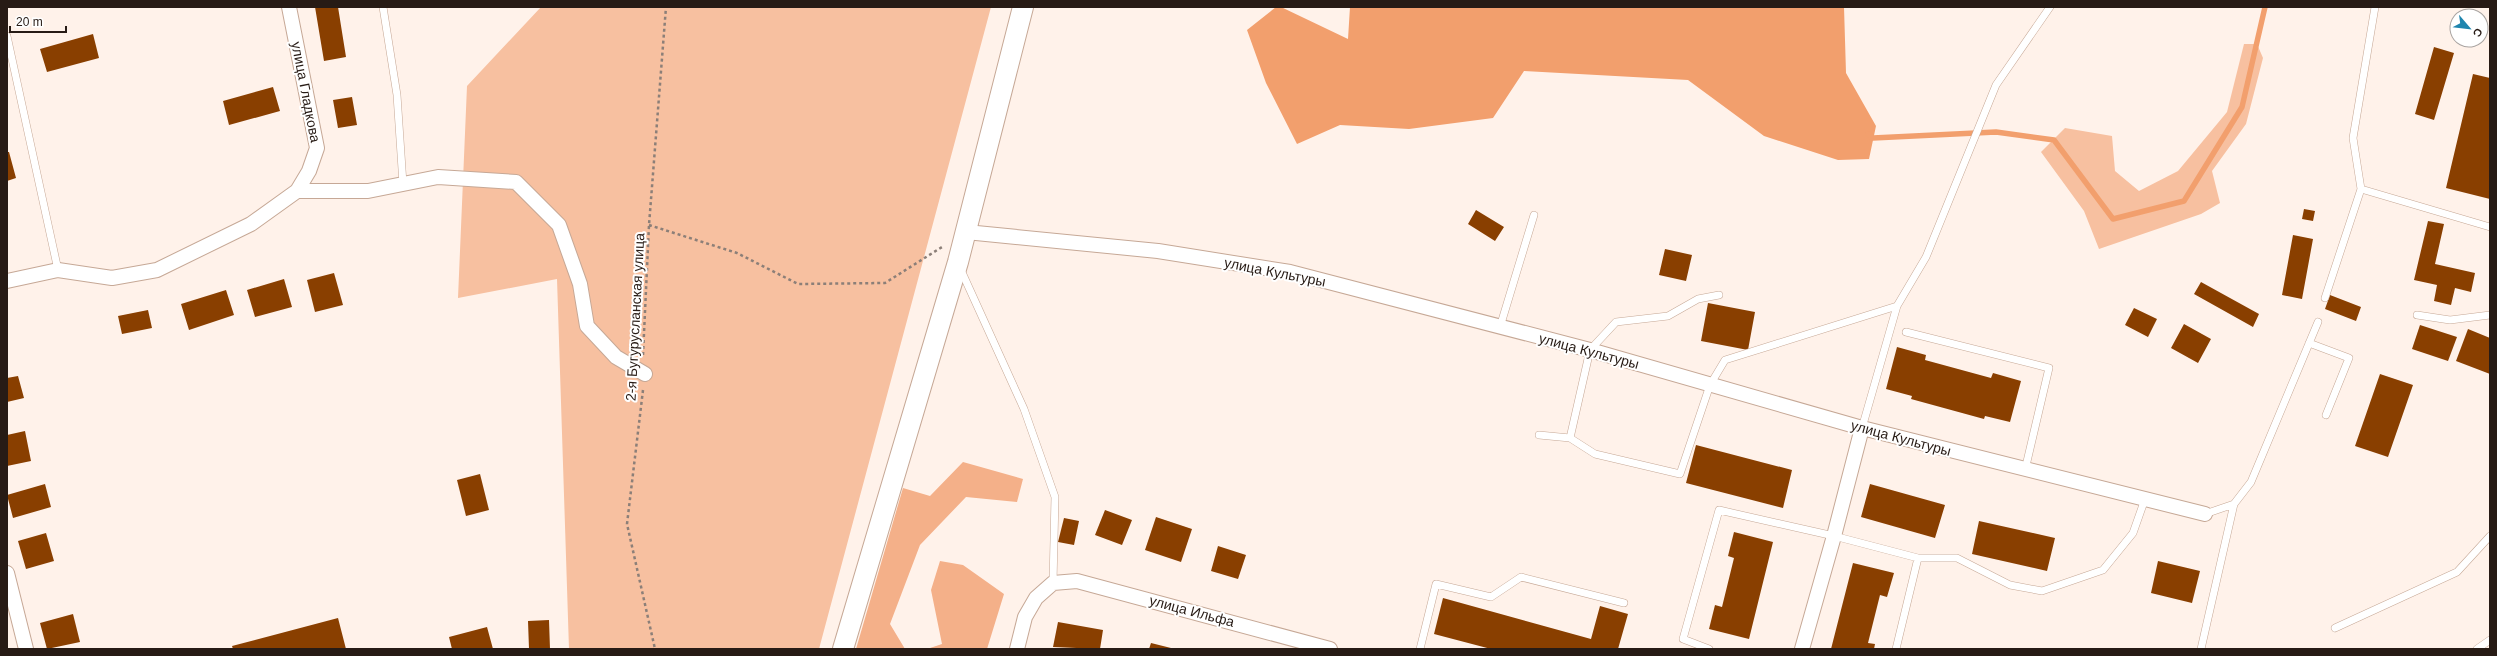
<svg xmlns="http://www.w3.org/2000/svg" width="2497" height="656" font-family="Helvetica,sans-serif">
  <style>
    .green { fill: #f7c0a0 }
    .forest { fill: #f4b089 }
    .water { fill: #f29f6d }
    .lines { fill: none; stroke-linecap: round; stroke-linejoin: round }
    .stream { stroke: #f29f6d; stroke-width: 5.5 }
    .building { fill: #893f00 }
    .lane-casing { stroke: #c6a896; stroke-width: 8 }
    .street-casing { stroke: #c6a896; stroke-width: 16 }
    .secondary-casing { stroke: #c6a896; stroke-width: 22 }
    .path { stroke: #8c7f78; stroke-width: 2.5; stroke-dasharray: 3 3; stroke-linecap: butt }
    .lane { stroke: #fff; stroke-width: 7 }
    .street { stroke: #fff; stroke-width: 14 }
    .secondary { stroke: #fff; stroke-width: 20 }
    .labels { text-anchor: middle; stroke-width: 4; stroke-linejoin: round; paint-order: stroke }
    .street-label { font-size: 14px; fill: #271b15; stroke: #fff }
  </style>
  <rect width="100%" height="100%" fill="#fff2ea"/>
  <path class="green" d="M541 7H991L819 649H569L557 279 458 298 467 86Z
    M2244 44H2257L2263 58 2246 124 2212 171 2220 203 2201 214 2099 249 2084 211 2041 152 2065 128 2112 136 2115 171 2139 191 2178 171 2227 112Z"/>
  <path class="forest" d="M963 462 1023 479 1017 502 966 497 920 545 890 624 905 649H856L903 488 930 496Z
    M940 561 963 565 1004 594 987 649H927L942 644 931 590Z"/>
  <path class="water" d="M1276 7H1281L1348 39 1350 7H1844L1846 73 1876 126 1869 159 1838 160 1764 136 1688 80 1524 71 1493 118 1409 129 1340 125 1297 144 1266 83 1247 30Z"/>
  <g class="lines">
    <path class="stream" d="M1868 134 1873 138 1996 132 2054 140 2113 219 2184 201 2242 107 2265 7"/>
  </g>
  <path class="building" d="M315 7H338L346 57 324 61Z
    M93 34 99 58 47 72 40 49Z
    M2434 47 2454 53 2434 120 2415 114Z
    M2473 74 2490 78V199L2446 188Z
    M273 87 280 111 229 125 223 101Z
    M352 97 357 125 338 128 333 100Z
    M7 152H9L16 178 7 181Z
    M2304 209 2315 211 2313 221 2302 219Z
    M1476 210 1504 227 1495 241 1468 224Z
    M2428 221 2444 224 2435 264 2475 273 2471 292 2455 288 2451 305 2434 301 2437 285 2414 280Z
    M2293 235 2313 239 2302 299 2282 295Z
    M1665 249 1692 255 1686 281 1659 275Z
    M334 273 343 305 315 312 307 280Z
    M284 279 292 307 255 317 247 290Z
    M2201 282 2259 314 2253 327 2194 294Z
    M226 290 234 315 189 330 181 304Z
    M2330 295 2361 307 2356 321 2325 309Z
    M1708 303 1755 312 1748 350 1701 341Z
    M2134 308 2157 319 2148 337 2125 325Z
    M148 310 152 328 122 334 118 316Z
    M2184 324 2211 339 2198 363 2171 348Z
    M2420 325 2457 337 2448 361 2412 349Z
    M2468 329 2490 338V374L2456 361Z
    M1897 347 1926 355 1925 360 1991 378 1993 373 2021 381 2010 422 1985 416 1984 419 1911 399 1912 396 1886 389Z
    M2380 374 2413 385 2388 457 2355 446Z
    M18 376 24 398 7 402V378Z
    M25 431 31 461 7 466V435Z
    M1696 445 1792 470 1783 508 1686 483Z
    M480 474 489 510 466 516 457 480Z
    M45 484 51 507 13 518 7 495Z
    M1870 484 1945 505 1935 538 1861 517Z
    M1105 510 1132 520 1122 545 1095 535Z
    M1156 517 1192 529 1181 562 1145 550Z
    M1064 518 1079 521 1074 545 1058 542Z
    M1979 521 2055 538 2047 571 1972 554Z
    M1734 532 1773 542 1749 639 1709 629 1715 605 1722 607 1734 558 1728 556Z
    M46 533 54 561 26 569 18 541Z
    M1218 546 1246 555 1238 579 1211 571Z
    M2158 561 2200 571 2192 603 2151 593Z
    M1853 563 1894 573 1887 597 1880 595 1868 643 1875 644 1874 649H1831Z
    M1443 598 1591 639 1600 606 1628 614 1618 649H1491L1434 634Z
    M73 614 80 642 47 649 40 623Z
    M338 618 346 649H233L232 646Z
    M549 620 550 649H529L528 621Z
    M1058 622 1103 630 1100 649 1053 647Z
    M487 627 493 649H452L449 637Z
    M1151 643 1171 648V649H1149Z"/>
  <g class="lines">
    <defs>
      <path id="lane" d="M383 7 397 95 403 184
        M7 36 58 270
        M2361 189 2490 227
        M960 268 1024 409 1055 497 1053 583
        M2325 298 2361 189 2353 138 2375 7
        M2417 315 2450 320 2490 315
        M1500 327 1534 215
        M1906 332 2049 368 2025 470
        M2309 343 2349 358 2326 415
        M1862 428 1897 306 1926 257 1996 85 2050 7
        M1539 435 1570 438 1595 454 1680 474 1710 385 1725 360 1897 306
        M1570 438 1590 350 1616 322 1668 316 1698 299 1719 295
        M2205 514 2234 504 2251 482 2318 322
        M2335 628 2457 572 2490 536
        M1420 649 1436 584 1491 597 1521 577 1624 603
        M1709 649 1683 639 1719 510 1834 536 1918 558H1957L2010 585 2042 591 2103 570 2133 533 2145 499
        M1896 649 1918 558
        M2201 649 2234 504
        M2477 649 2490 640"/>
      <path id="street" d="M297 191H368L438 177 516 182 559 225 580 284 587 326 616 357 645 374
        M966 232 1158 251 1290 272 1590 350 1862 428 2205 514
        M7 281 58 270 112 278 157 270 251 224 297 191 309 171 317 148 289 7
        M7 573 26 649
        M1017 649 1025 617 1036 598 1053 583 1077 581 1330 649
        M1802 649 1834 536 1862 428"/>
      <path id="secondary" d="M843 649 958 262 1023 7"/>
    </defs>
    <use href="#lane" class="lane-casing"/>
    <use href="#street" class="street-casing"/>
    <use href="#secondary" class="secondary-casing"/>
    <path class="path" d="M649 225 737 253 798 284 885 283 942 247
      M643 355 649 225 666 7
      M643 390 627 524 655 649"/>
    <use href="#lane" class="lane"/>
    <use href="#street" class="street"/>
    <use href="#secondary" class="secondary"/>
  </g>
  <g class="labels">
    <g class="street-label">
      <text transform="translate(306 92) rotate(79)" y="5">улица Гладкова</text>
      <text transform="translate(1275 272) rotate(11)" y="5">улица Культуры</text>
      <text transform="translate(635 317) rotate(-87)" y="5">2-я Бугурусланская улица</text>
      <text transform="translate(1589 351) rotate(15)" y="5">улица Культуры</text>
      <text transform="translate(1901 438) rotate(15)" y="5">улица Культуры</text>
      <text transform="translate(1192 611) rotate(15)" y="5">улица Ильфа</text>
    </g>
  </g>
  <rect width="2497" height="656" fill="none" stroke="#271b15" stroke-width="16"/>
  <g transform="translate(2469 28) rotate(118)"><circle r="19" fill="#ffffff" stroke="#a9a4a1"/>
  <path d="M0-3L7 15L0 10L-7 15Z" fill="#1f85ae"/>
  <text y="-6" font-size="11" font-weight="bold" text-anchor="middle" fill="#271b15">С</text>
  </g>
  <path d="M10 26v6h56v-6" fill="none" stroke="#271b15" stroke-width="2"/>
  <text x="16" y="26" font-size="12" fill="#271b15" stroke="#ffffff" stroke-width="3" paint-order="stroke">20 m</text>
</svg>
